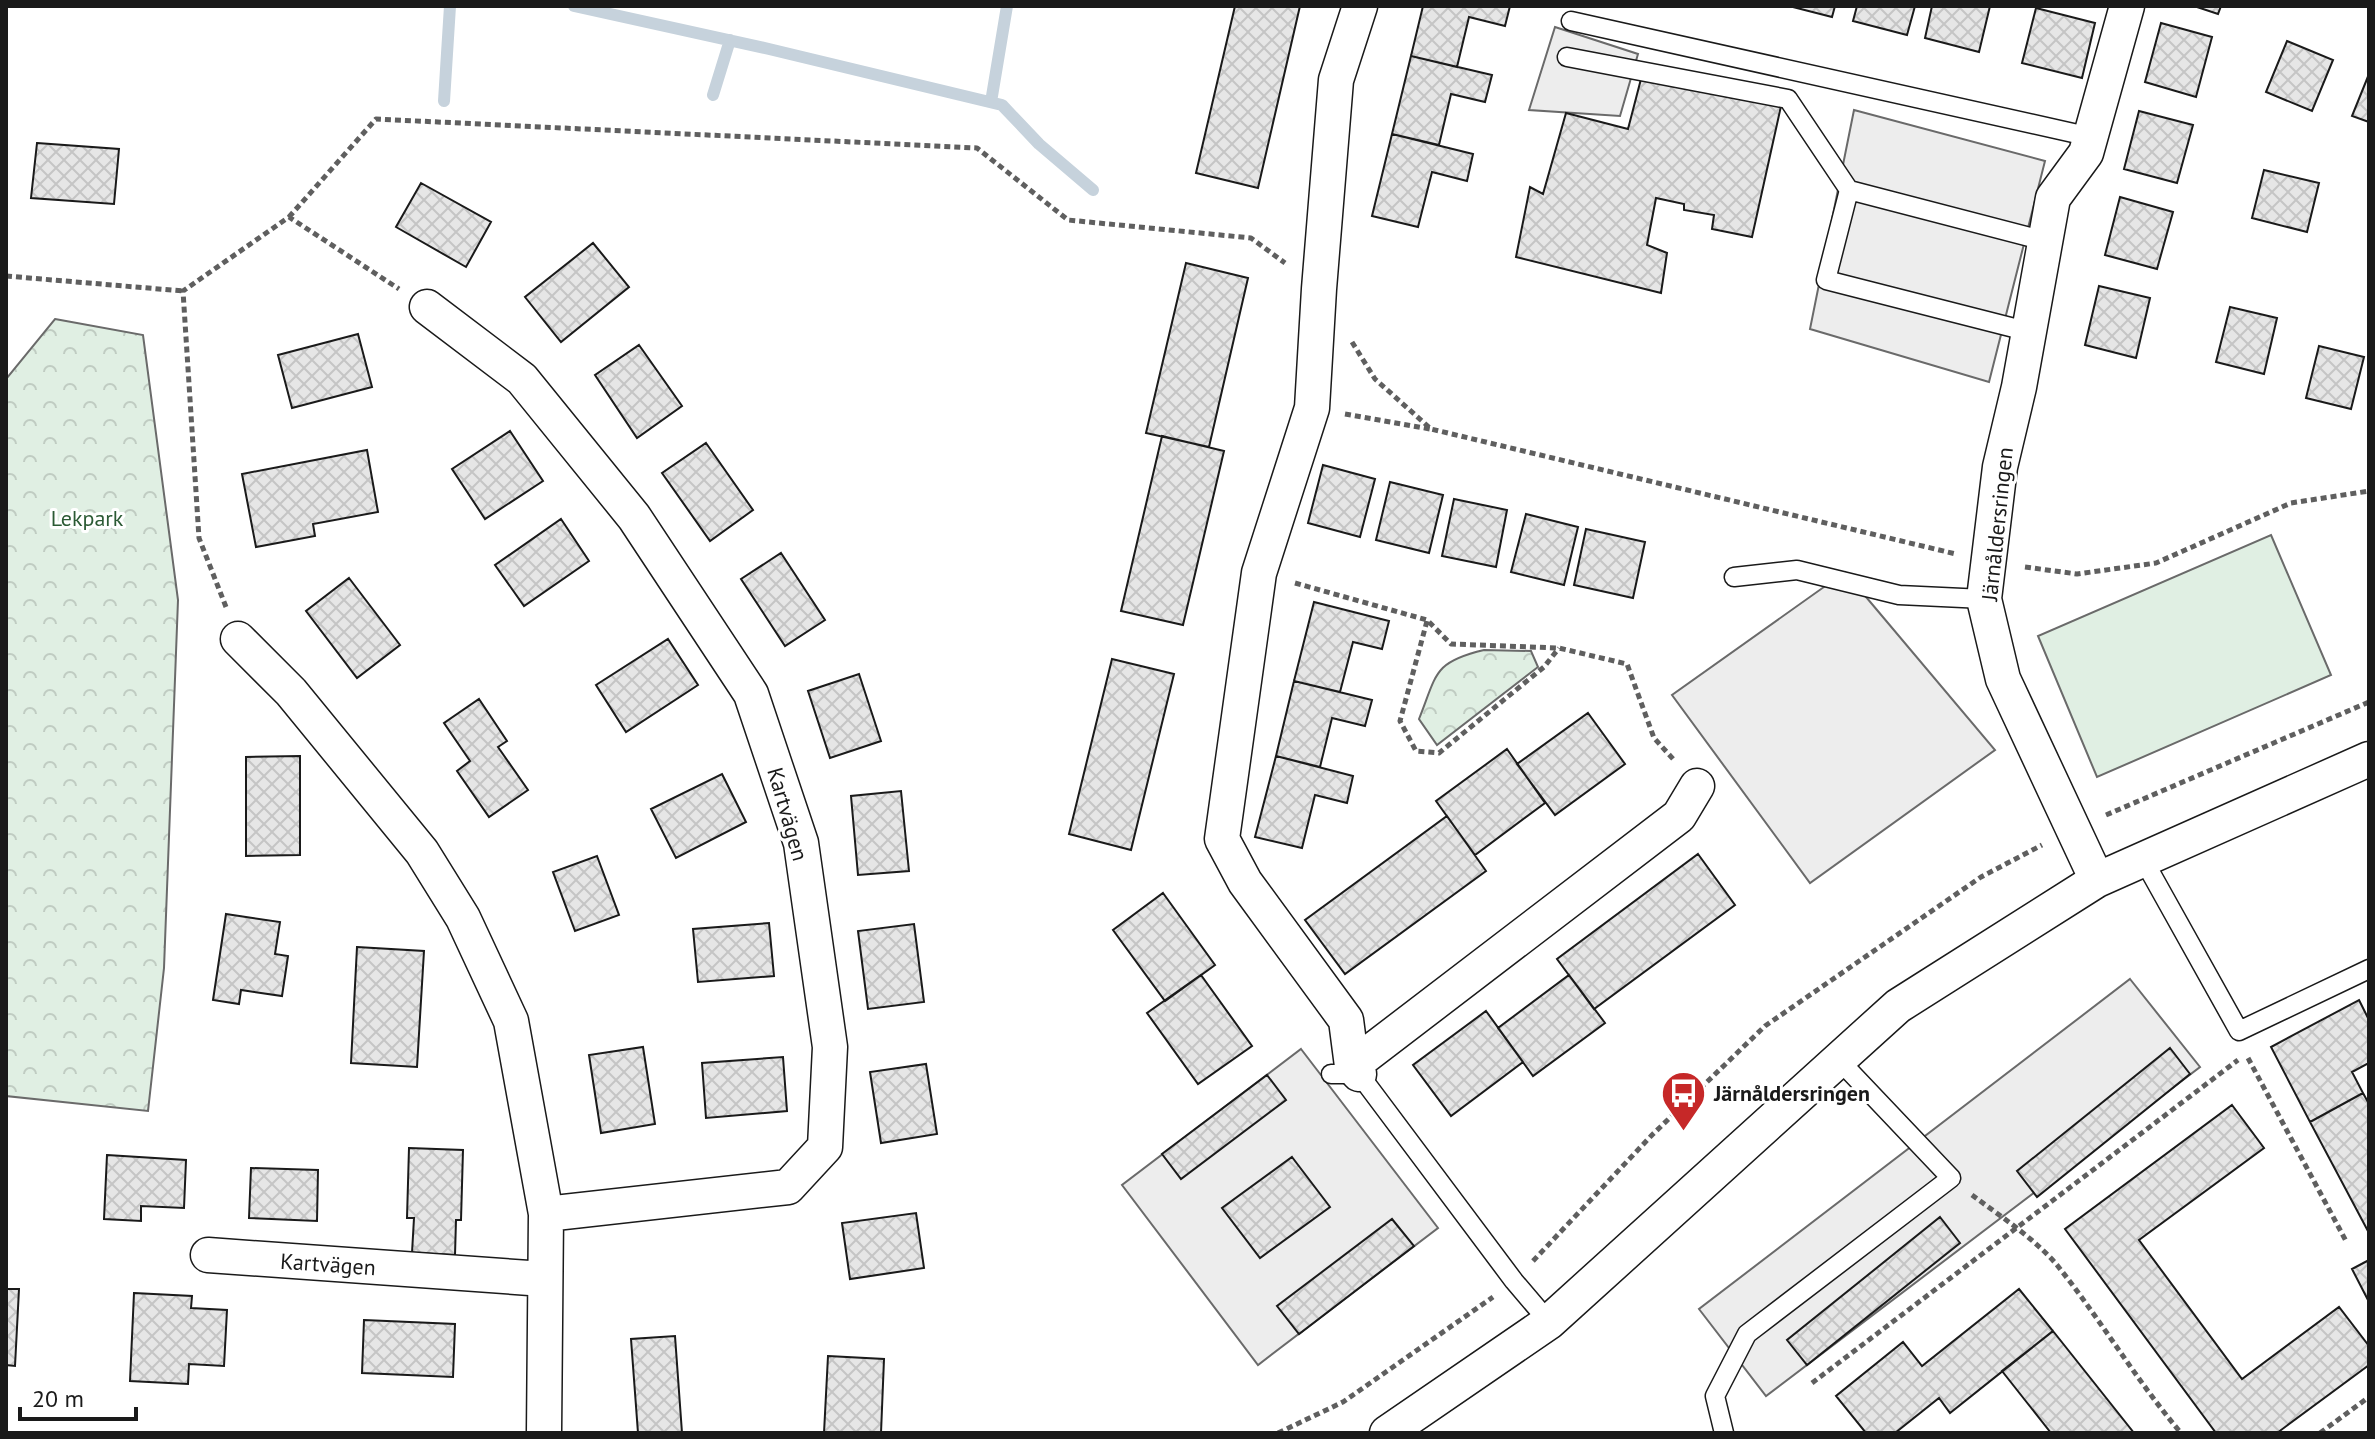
<svg xmlns="http://www.w3.org/2000/svg" width="2375" height="1439" font-family="'PT Sans',sans-serif">
  <style>
    .grass { fill: #e0efe3; stroke: #6a6a6a; stroke-width: 2 }
    .forest { fill: url(#forest-crowns); stroke: #6a6a6a; stroke-width: 2 }
    .parking { fill: #ededed; stroke: #6a6a6a; stroke-width: 2 }
    .lines { fill: none; stroke-linecap: round; stroke-linejoin: round }
    .stream { stroke: #c6d2dc; stroke-width: 12 }
    .building { fill: url(#building-cross-hatch); stroke: #1a1a1a; stroke-width: 2 }
    .lane-casing { stroke: #1a1a1a; stroke-width: 21 }
    .street-casing { stroke: #1a1a1a; stroke-width: 37 }
    .path { stroke: #5f5f5f; stroke-width: 5; stroke-dasharray: 6 4; stroke-linecap: butt }
    .lane { stroke: #fff; stroke-width: 18 }
    .street { stroke: #fff; stroke-width: 34 }
    .labels { text-anchor: middle; stroke-width: 6; stroke-linejoin: round; paint-order: stroke }
    .park-label { font-size: 22px; fill: #2b5a34; stroke: #fff }
    .street-label { font-size: 22px; fill: #1a1a1a; stroke: #fff }
    .poi-label { font-size: 22px; font-weight: bold; fill: #1a1a1a; stroke: #fff; text-anchor: start }
  </style>
  <defs>
    <pattern id="forest-crowns" width="20" height="18" patternUnits="userSpaceOnUse" patternTransform="scale(2)"><rect width="20" height="18" fill="#e0efe3"/><path d="M2 6a3 3 0 1 1 6 0M12 15a3 3 0 1 1 6 0" fill="none" stroke="#c0ccc2"/></pattern>
    <pattern id="building-cross-hatch" width="8" height="8" patternUnits="userSpaceOnUse" patternTransform="scale(2)"><rect width="8" height="8" fill="#e6e6e6"/><path d="M0 0l8 8M0 8l8-8" fill="none" stroke="#c5c5c5"/></pattern>
  </defs>
  <rect width="100%" height="100%" fill="#fff"/>
  <path class="grass" d="M2271 535 2331 675 2097 777 2038 636Z"/>
  <path class="forest" d="M55 319 143 335 178 600 164 968 148 1111 6 1096V379Z
    M1484 650 1531 651 1538 667 1437 745 1419 719C1437 674 1433 662 1484 650Z"/>
  <path class="parking" d="M1555 27 1638 54 1620 116 1529 110Z
    M1854 110 2045 161 1989 382 1810 329Z
    M1845 572 1995 750 1810 883 1672 695Z
    M2130 979 2200 1067 1766 1396 1699 1309Z
    M1301 1049 1438 1228 1258 1365 1122 1185Z"/>
  <g class="lines">
    <path class="stream" d="M574 6 769 49 1002 105 1039 144 1093 190
      M713 95 730 40
      M444 101 450 6
      M991 102 1007 6"/>
  </g>
  <path class="building" d="M1235 6H1300L1258 188 1196 173Z
    M1423 6H1510L1505 26 1469 17 1457 67 1411 56Z
    M1789 6H1835L1832 17Z
    M1857 6H1915L1907 35 1853 21Z
    M1932 6H1990L1979 52 1925 38Z
    M2194 6H2221L2218 14Z
    M2036 8 2095 23 2082 78 2022 63Z
    M2161 23 2212 37 2196 97 2145 82Z
    M2287 41 2333 60 2312 111 2266 92Z
    M1411 56 1492 75 1485 102 1451 94 1439 145 1392 134Z
    M2369 74V122L2352 116Z
    M1641 79 1781 106 1752 237 1712 229 1714 215 1684 210V204L1656 198 1647 245 1667 253 1661 293 1516 257 1530 187 1543 194 1566 113 1628 129Z
    M2139 111 2193 125 2177 183 2124 169Z
    M1392 134 1473 154 1467 181 1432 172 1418 227 1372 216Z
    M37 143 119 149 114 204 31 198Z
    M2264 170 2319 183 2307 232 2252 218Z
    M421 183 491 222 466 267 396 227Z
    M2120 197 2173 212 2157 269 2105 255Z
    M593 243 629 287 561 342 525 297Z
    M1186 263 1248 278 1209 447 1146 433Z
    M2099 286 2150 298 2136 358 2085 345Z
    M2230 307 2277 318 2264 374 2216 362Z
    M358 334 372 387 292 408 278 355Z
    M639 345 682 406 637 438 595 375Z
    M2319 346 2364 357 2351 409 2306 398Z
    M510 431 543 481 485 519 452 469Z
    M1162 436 1224 451 1183 625 1121 611Z
    M706 443 753 510 710 541 662 473Z
    M367 450 378 512 313 524 315 536 256 547 242 474Z
    M1323 465 1375 479 1360 537 1308 523Z
    M1390 482 1443 495 1429 553 1376 540Z
    M1454 499 1507 510 1496 567 1442 556Z
    M1526 514 1578 527 1564 585 1511 572Z
    M561 519 589 561 524 606 495 565Z
    M1586 529 1645 542 1633 598 1574 585Z
    M781 553 825 620 785 646 741 579Z
    M349 578 400 645 357 678 306 611Z
    M1314 602 1389 621 1382 649 1353 642 1340 692 1294 681Z
    M668 639 698 685 626 732 596 685Z
    M1112 659 1174 674 1131 850 1069 834Z
    M859 674 881 741 830 758 808 691Z
    M1294 681 1372 700 1365 726 1332 718 1320 767 1276 756Z
    M479 699 507 741 498 747 528 790 489 817 457 771 470 761 444 723Z
    M1588 713 1625 764 1555 815 1517 764Z
    M1507 749 1545 803 1475 855 1436 801Z
    M300 756V855L246 856V757Z
    M1276 756 1353 776 1347 803 1315 795 1302 848 1255 837Z
    M722 774 746 822 676 858 651 809Z
    M901 791 909 871 858 875 851 796Z
    M1447 816 1486 871 1345 974 1305 920Z
    M1698 854 1735 905 1594 1009 1557 959Z
    M597 856 619 915 575 931 553 872Z
    M1163 893 1215 965 1165 1001 1113 930Z
    M226 914 280 922 275 954 288 956 282 996 241 990 239 1004 213 1000Z
    M769 923 774 976 698 982 693 929Z
    M914 924 924 1002 868 1009 858 931Z
    M357 947 424 951 417 1067 351 1063Z
    M1201 975 1252 1046 1198 1084 1147 1013Z
    M1569 975 1605 1023 1533 1076 1498 1028Z
    M2359 1000 2369 1020V1063L2352 1072 2363 1093 2310 1122 2271 1047Z
    M1486 1011 1523 1062 1451 1116 1413 1065Z
    M643 1047 655 1124 601 1133 589 1055Z
    M2170 1048 2190 1074 2037 1197 2017 1171Z
    M783 1057 787 1111 706 1118 702 1063Z
    M926 1064 937 1134 881 1143 870 1072Z
    M1267 1075 1286 1100 1181 1179 1162 1154Z
    M2363 1093 2369 1104V1233L2310 1122Z
    M2232 1105 2264 1148 2139 1240 2242 1379 2339 1307 2369 1346V1365L2277 1433H2216L2065 1229Z
    M409 1148 463 1150 461 1220H456L455 1255 412 1253 414 1218H407Z
    M107 1155 186 1160 184 1208 141 1206V1221L104 1219Z
    M1292 1157 1330 1207 1260 1258 1222 1208Z
    M251 1168 318 1170 317 1221 249 1218Z
    M916 1213 924 1268 850 1279 842 1223Z
    M1940 1217 1960 1243 1807 1365 1787 1340Z
    M1392 1219 1414 1246 1299 1334 1277 1306Z
    M2369 1260V1302L2352 1269Z
    M6 1289H19L15 1366 6 1365Z
    M2019 1289 2053 1331 1950 1413 1939 1398 1895 1433H1866L1836 1396 1903 1342 1922 1366Z
    M134 1293 192 1296 191 1308 227 1310 224 1366 189 1364 188 1384 130 1381Z
    M364 1320 455 1324 453 1377 362 1373Z
    M2053 1331 2134 1433H2051L2002 1371Z
    M675 1336 682 1433H638L631 1339Z
    M828 1356 884 1359 881 1433H824Z"/>
  <g class="lines">
    <defs>
      <path id="lane" d="M1571 21 2091 137
        M1567 57 1788 99 1849 190
        M2030 332 1826 280 1849 190 2045 241
        M1734 577 1797 570 1899 595 1984 599
        M2143 859 2239 1031 2369 969
        M1331 1074H1359L1514 1281 1549 1322
        M1724 1433 1715 1396 1747 1334 1951 1178 1839 1060"/>
      <path id="street" d="M427 307 522 379 634 517 751 694 801 843 830 1047 825 1147 788 1187 546 1214
        M238 639 291 692 422 852 463 918 511 1021 546 1214 544 1433
        M2097 880 2003 679 1984 599 2000 467 2019 387 2053 198 2086 153 2127 6
        M1352 1066 1679 816 1697 786
        M1359 1074 1352 1066 1346 1020 1245 882 1222 839 1259 573 1312 408 1319 289 1336 80 1360 6
        M208 1255 544 1279
        M1387 1433 1549 1322 1898 1006 2097 880 2369 759"/>
    </defs>
    <use href="#lane" class="lane-casing"/>
    <use href="#street" class="street-casing"/>
    <path class="path" d="M289 217 376 119 977 148 1068 220 1251 238 1285 263
      M6 276 183 291
      M1352 342 1375 379 1431 429 1956 554
      M1345 414 1430 429
      M2025 567 2077 574 2156 563 2291 503 2369 491
      M1295 583 1427 620 1451 644 1559 648 1627 664 1654 738 1674 760
      M226 607 199 538 183 291 289 217 399 289
      M1427 621 1400 721 1416 751 1439 753 1544 667 1559 648
      M2106 815 2369 702
      M2248 1058 2346 1241
      M1972 1195C2000 1216 2034 1238 2057 1265 2101 1320 2136 1380 2181 1433
      M1533 1261 1652 1135 1765 1026 1981 877 2042 845
      M1812 1383 2238 1060
      M1278 1433 1343 1402 1493 1297
      M2320 1433 2369 1397"/>
    <use href="#lane" class="lane"/>
    <use href="#street" class="street"/>
  </g>
  <defs>
    <symbol id="bus-pin" viewBox="-11 -11 22 30"><path d="M0 17L-7.5 6A9.5 9.5 0 1 1 7.5 6Z" fill="#c62828" stroke="#fff"/><path d="M-5-6H5V4H4V6H2V4H-2V6H-4V4H-5ZM-3.5-4V0h7V-4ZM-3.5 1.2v1.5H-2V1.2ZM2 1.2v1.5H3.5V1.2Z" fill="#fff"/></symbol>
  </defs>
  <g fill-rule="evenodd">
    <use href="#bus-pin" x="1658" y="1068" width="51" height="69"/>
  </g>
  <g class="labels">
    <g class="park-label">
      <text x="87" y="526">Lekpark</text>
    </g>
    <g class="street-label">
      <text transform="translate(1997 524) rotate(-84)" y="8">Järnåldersringen</text>
      <text transform="translate(788 814) rotate(74)" y="8">Kartvägen</text>
      <text transform="translate(328 1264) rotate(4)" y="8">Kartvägen</text>
    </g>
    <g class="poi-label">
      <text x="1714" y="1101">Järnåldersringen</text>
    </g>
  </g>
  <rect width="2375" height="1439" fill="none" stroke="#1a1a1a" stroke-width="16"/>
  <path d="M20 1407v12h116v-12" fill="none" stroke="#1a1a1a" stroke-width="4"/>
  <text x="32" y="1407" font-size="24" fill="#1a1a1a" stroke="#ffffff" stroke-width="6" paint-order="stroke">20 m</text>
</svg>
